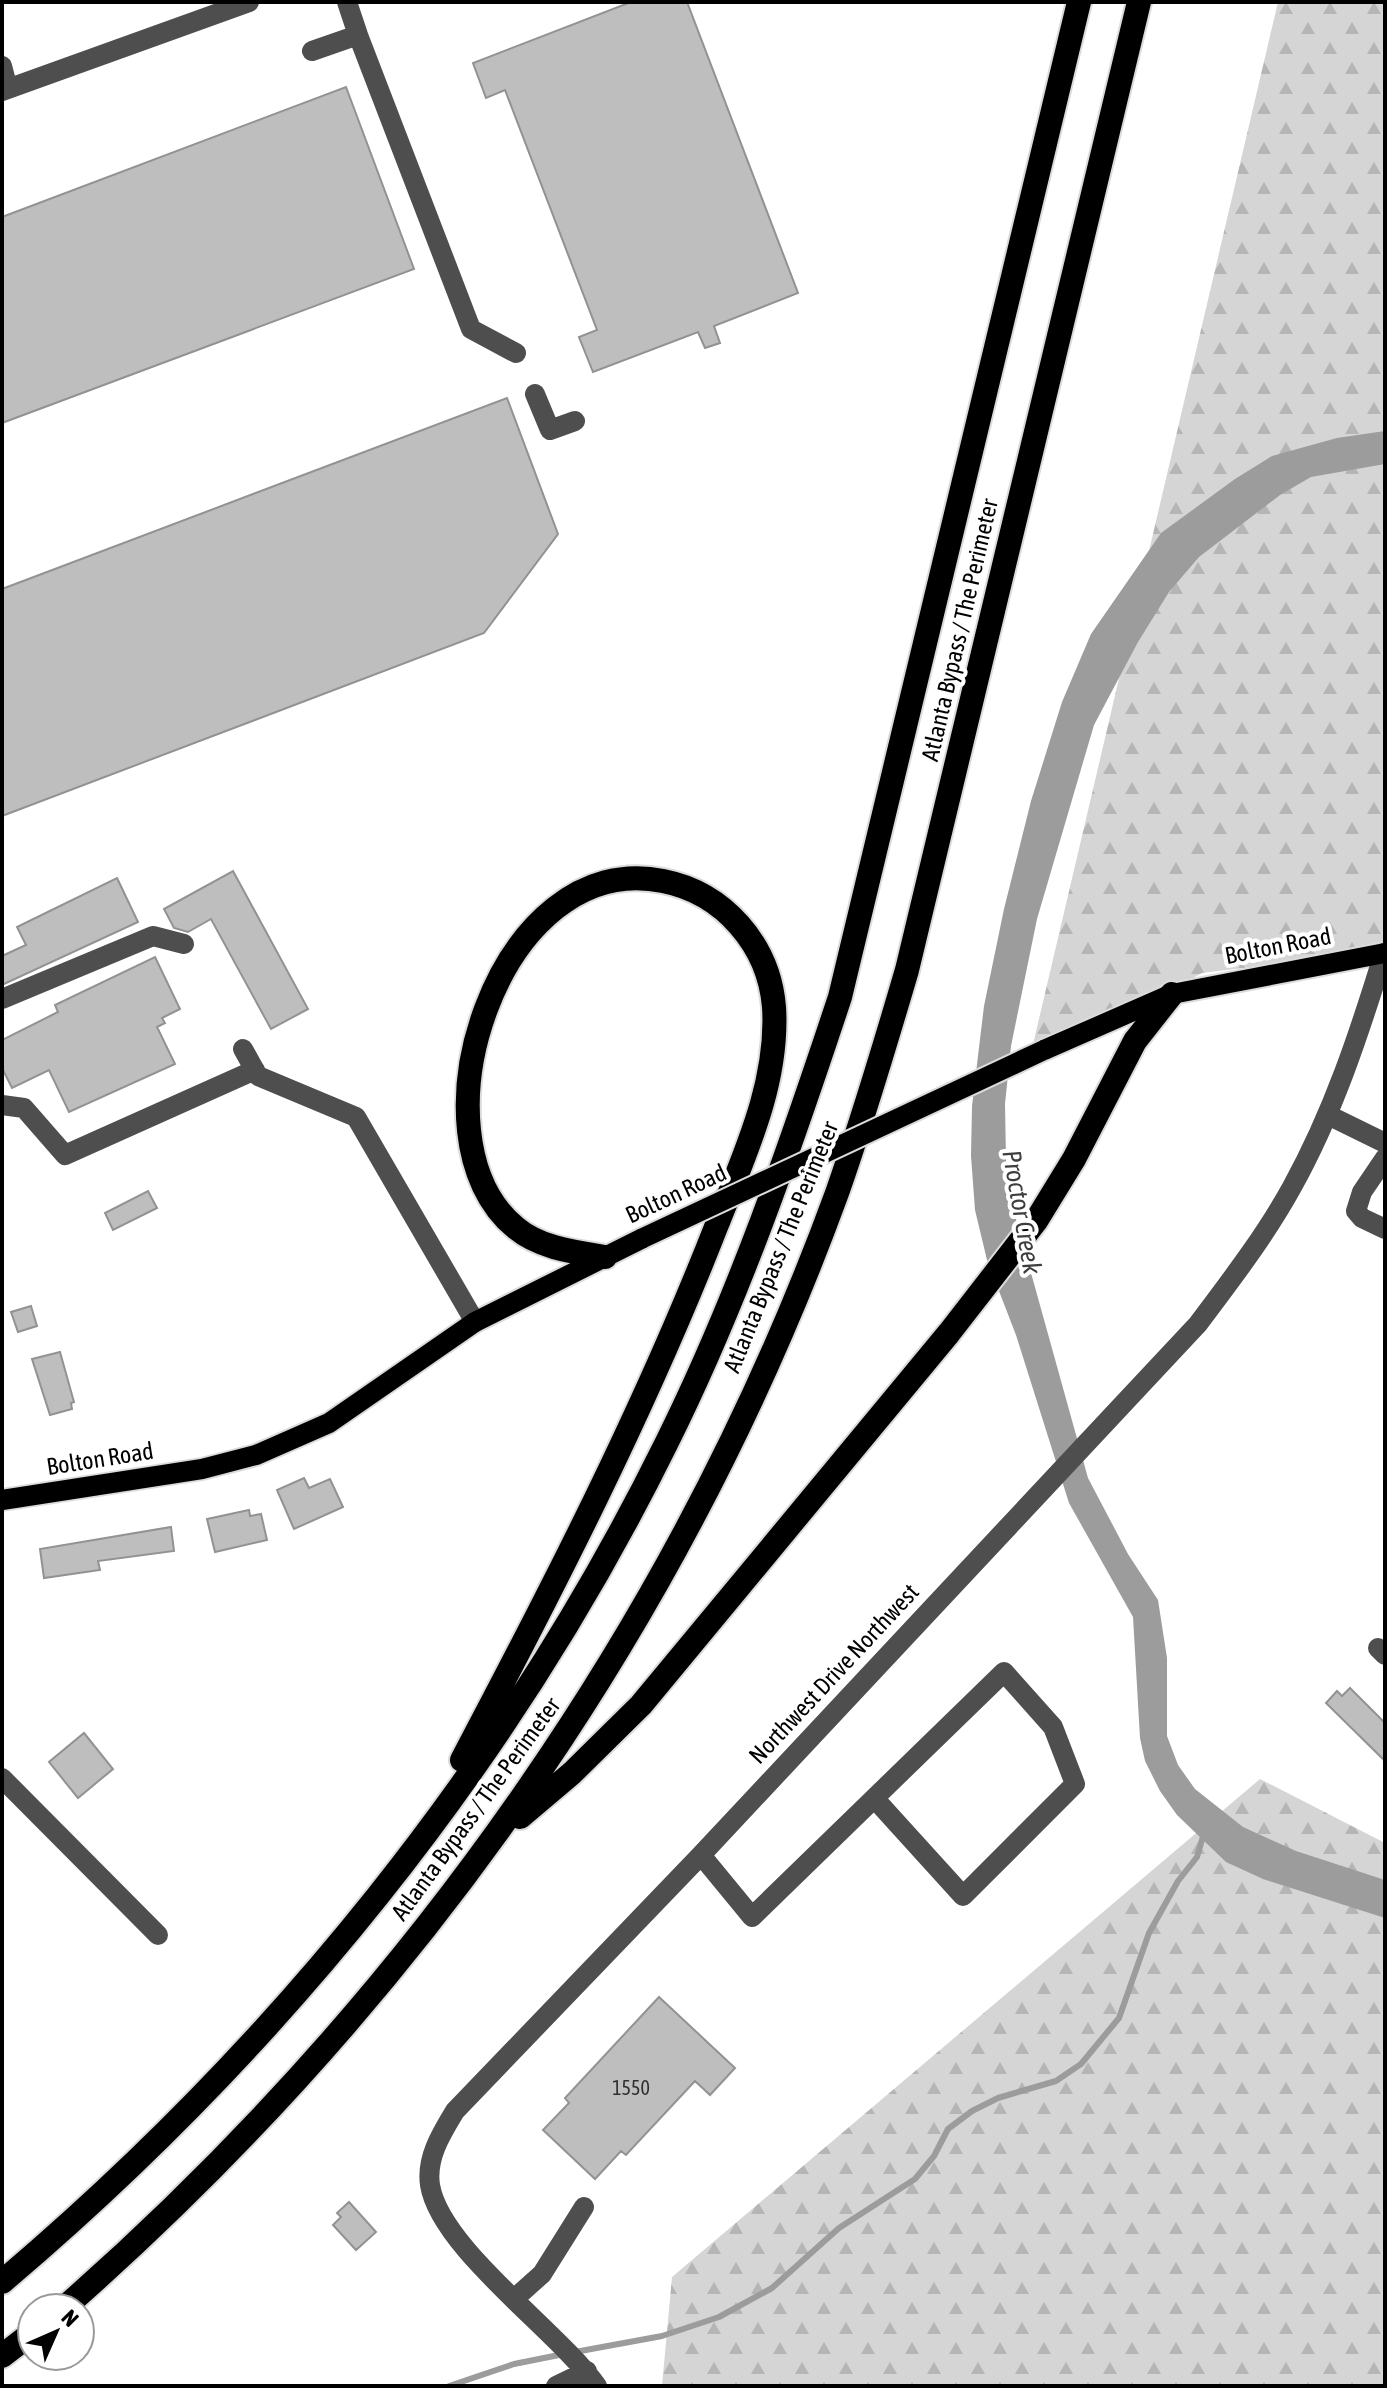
<svg xmlns="http://www.w3.org/2000/svg" width="1387" height="2388" font-family="'Asap Condensed',sans-serif">
  <style>
    .forest { fill: url(#forest-firs) }
    .water { fill: #9c9c9c }
    .lines { fill: none; stroke-linecap: round; stroke-linejoin: round }
    .stream { stroke: #9c9c9c; stroke-width: 6 }
    .building { fill: #bebebe; stroke: #929292; stroke-width: 2 }
    .major-casing { stroke: #dbdbdb; stroke-width: 24 }
    .highway-casing { stroke: #dbdbdb; stroke-width: 28 }
    .minor { stroke: #4e4e4e; stroke-width: 20 }
    .major { stroke: #000; stroke-width: 20 }
    .highway { stroke: #000; stroke-width: 24 }
    .major-bridge-casing { stroke: #dbdbdb; stroke-width: 24; stroke-linecap: butt }
    .major-bridge { stroke: #000; stroke-width: 20 }
    .labels { text-anchor: middle; stroke-width: 8; stroke-linejoin: round; paint-order: stroke }
    .number-label { font-size: 20px; fill: #303030 }
    .street-label { font-size: 24px; fill: #000; stroke: #fff }
    .water-label { font-size: 26px; font-style: italic; fill: #3d3d3d; stroke: #fff }
  </style>
  <defs>
    <pattern id="forest-firs" width="22" height="20" patternUnits="userSpaceOnUse" patternTransform="scale(2)"><rect width="22" height="20" fill="#d5d5d5"/><path d="M5 1l3.5 6h-7zM16 11l3.5 6h-7z" fill="#b5b5b5"/></pattern>
  </defs>
  <rect width="100%" height="100%" fill="#fff"/>
  <path class="forest" d="M1278 2H1385V951L1202 973 1027 1070Z
    M1260 1779 1385 1843V2386H662L672 2277Z"/>
  <path class="water" d="M1385 431V464L1311 477 1280 495 1199 557 1169 592 1138 642 1094 725 1037 919 1011 1046 1005 1104 1006 1160 1013 1208 1088 1478 1128 1554 1158 1600 1167 1658V1736L1178 1765 1195 1789 1243 1827 1296 1851 1385 1880V1918L1263 1879 1226 1862 1177 1815 1160 1791 1145 1761 1140 1738 1133 1617 1069 1503 1016 1335 987 1260 975 1210 971 1156 972 1106 984 1006 1004 909 1031 801 1062 702 1091 634 1161 533 1235 479 1272 456 1337 438Z"/>
  <g class="lines">
    <path class="stream" d="M575 2352 662 2336 719 2317 772 2288 839 2228 915 2179 934 2156 948 2129 972 2111 998 2098 1056 2081 1081 2064 1119 2018 1149 1933 1178 1881 1197 1857 1204 1833
      M449 2386 514 2364 564 2354"/>
  </g>
  <path class="building" d="M631 2H687L798 293 714 326 720 343 705 348 698 332 593 372 579 337 597 330 505 90 486 98 473 63Z
    M346 87 414 269 2 423V217Z
    M507 398 558 534 484 633 2 816V589Z
    M233 871 308 1009 271 1029 211 919 188 932 174 928 164 909Z
    M117 878 138 922 2 985V956L26 945 17 927Z
    M155 957 180 1009 162 1018 165 1023 157 1027 175 1064 69 1112 49 1070 12 1088 2 1068V1040L58 1012 55 1005Z
    M148 1191 157 1208 113 1230 105 1213Z
    M31 1306 37 1326 18 1332 11 1312Z
    M60 1352 74 1402 71 1403 72 1409 50 1415 32 1359Z
    M304 1478 309 1488 330 1479 343 1507 294 1529 277 1490Z
    M249 1510 250 1516 261 1514 267 1540 215 1552 207 1519Z
    M171 1527 174 1551 98 1561 100 1570 44 1578 40 1549Z
    M1350 1688 1385 1723V1761L1326 1703 1337 1691 1342 1696Z
    M84 1733 113 1769 78 1798 49 1762Z
    M659 1997 735 2068 710 2095 695 2081 626 2155 621 2151 595 2179 543 2130 569 2103 565 2098Z
    M349 2202 376 2232 356 2250 333 2225 341 2217 337 2213Z"/>
  <g class="lines">
    <defs>
      <path id="major" d="M1044 1050 1172 994 1385 953
        M2 1500 202 1469 256 1455 329 1423 475 1322 643 1238"/>
      <path id="highway" d="M462 1760C554 1586 644 1411 716 1227 743 1158 779 1084 774 1007 769 945 724 893 663 881 499 847 405 1138 516 1228 540 1248 574 1252 605 1257
        M520 1817 572 1773 641 1705 949 1333 1036 1221 1074 1159 1135 1041 1172 994
        M2 2282C276 2050 508 1765 667 1442 738 1299 790 1148 840 997L1079 2
        M64 2308C409 2005 679 1626 837 1193 863 1119 885 1045 907 970L1139 2
        M2 2356 32 2333"/>
    </defs>
    <use href="#major" class="major-casing"/>
    <use href="#highway" class="highway-casing"/>
    <path class="minor" d="M358 35 471 329 516 353
      M312 51 358 35 347 2
      M2 66 8 89
      M2 91 249 2
      M535 394 550 430 575 421
      M2 999 153 936 184 944
      M243 1049 258 1076 356 1117 475 1322
      M2 1105 24 1108 65 1155 255 1070
      M1328 1115 1385 1143
      M1385 1158 1362 1192 1356 1211 1362 1218 1385 1229
      M1378 1648 1385 1655
      M2 1778 158 1935
      M701 1855 752 1917 1004 1672 1053 1727 1075 1784 963 1896 875 1799
      M514 2299 542 2274 584 2207
      M556 2386 587 2371
      M597 2386C558 2331 440 2248 430 2185 426 2158 441 2134 455 2111L701 1855 1198 1324C1231 1280 1265 1236 1292 1187 1333 1113 1359 1034 1384 953"/>
    <use href="#major" class="major"/>
    <use href="#highway" class="highway"/>
    <defs>
      <path id="major-bridge" d="M643 1238 1044 1050"/>
    </defs>
    <use href="#major-bridge" class="major-bridge-casing"/>
    <use href="#major-bridge" class="major-bridge"/>
  </g>
  <g class="labels">
    <g class="number-label">
      <text x="631" y="2095">1550</text>
    </g>
    <g class="street-label">
      <text transform="translate(960 630) rotate(-77)" y="8">Atlanta Bypass / The Perimeter</text>
      <text transform="translate(1278 946) rotate(-11)" y="8">Bolton Road</text>
      <text transform="translate(676 1194) rotate(-25)" y="8">Bolton Road</text>
      <text transform="translate(781 1247) rotate(-68)" y="8">Atlanta Bypass / The Perimeter</text>
      <text transform="translate(100 1459) rotate(-9)" y="8">Bolton Road</text>
      <text transform="translate(834 1674) rotate(-47)" y="8">Northwest Drive Northwest</text>
      <text transform="translate(476 1809) rotate(-54)" y="8">Atlanta Bypass / The Perimeter</text>
    </g>
    <g class="water-label">
      <text transform="translate(1022 1212) rotate(80)" y="9">Proctor Creek</text>
    </g>
  </g>
  <rect width="1387" height="2388" fill="none" stroke="#000000" stroke-width="8"/>
  <g transform="translate(56 2332) rotate(45)"><circle r="38" fill="#ffffff" stroke="#999999" stroke-width="2"/>
  <path d="M0-6L14 30L0 20L-14 30Z" fill="#000000"/>
  <text y="-12" font-size="22" font-weight="bold" text-anchor="middle" fill="#000000">N</text>
  </g>
</svg>
